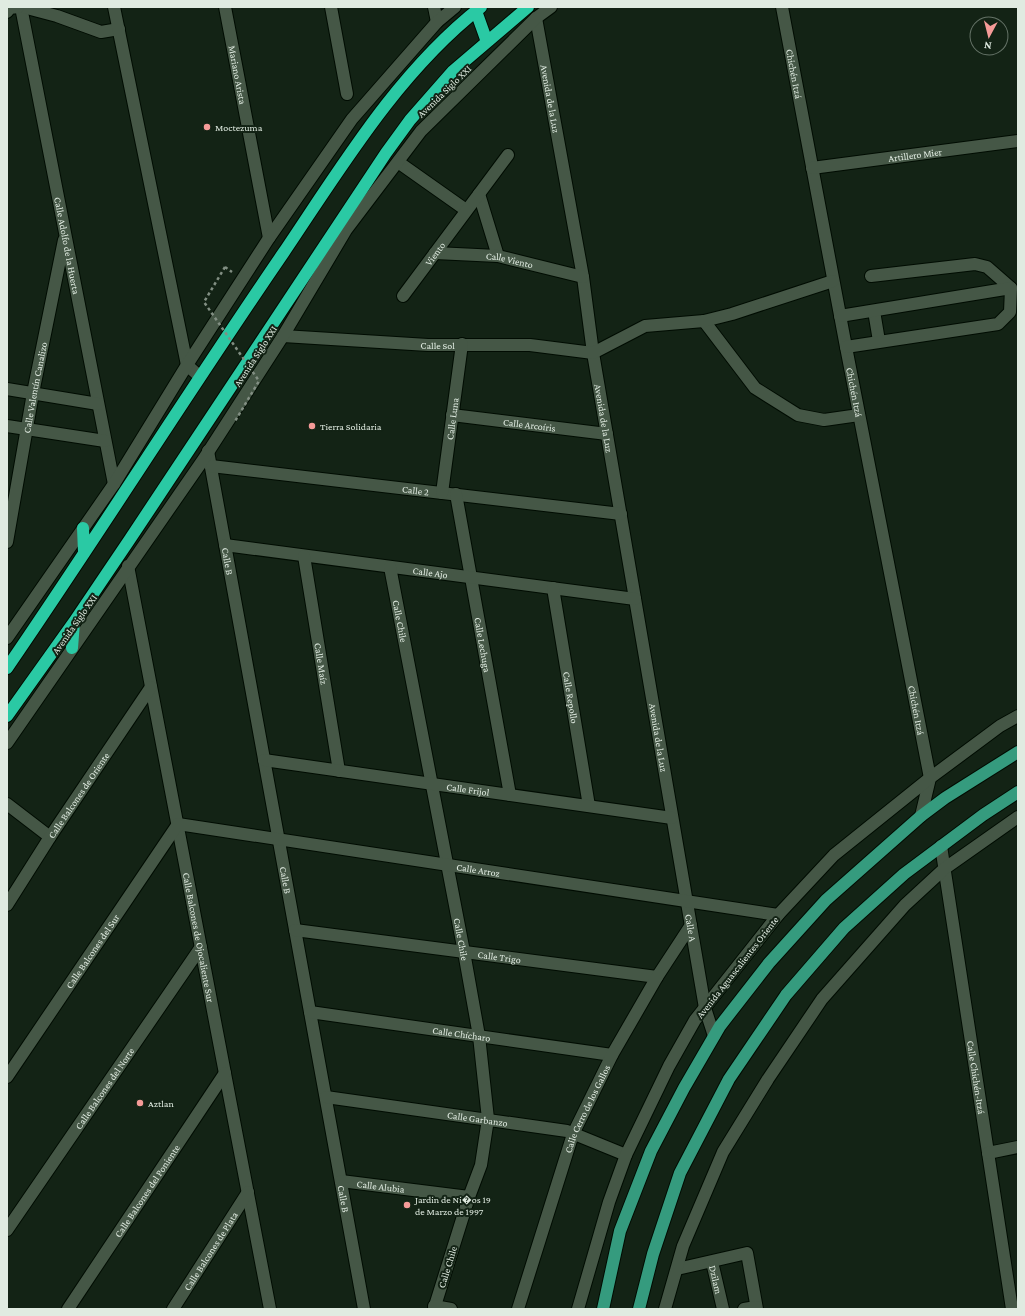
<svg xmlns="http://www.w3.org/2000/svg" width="1025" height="1316" font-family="'Crimson Pro',serif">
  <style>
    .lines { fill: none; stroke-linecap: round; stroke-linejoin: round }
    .minor-casing { stroke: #010c02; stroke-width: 14 }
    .major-casing { stroke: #010c02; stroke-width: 14 }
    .highway-casing { stroke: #010c02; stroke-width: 14 }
    .path { stroke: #828f83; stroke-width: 2.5; stroke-dasharray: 3 3; stroke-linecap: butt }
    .minor { stroke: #455746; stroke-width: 12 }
    .major { stroke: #359b7e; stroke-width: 12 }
    .highway { stroke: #2ac9a4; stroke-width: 12 }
    .path-bridge { stroke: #828f83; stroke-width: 2.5; stroke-dasharray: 3 3; stroke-linecap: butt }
    .poi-dot { fill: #f59b98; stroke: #132315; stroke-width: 1.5 }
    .labels { text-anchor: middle; stroke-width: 4; stroke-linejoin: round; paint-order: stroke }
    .street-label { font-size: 10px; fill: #e0ebe1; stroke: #132315 }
    .poi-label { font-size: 10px; fill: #e0ebe1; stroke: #132315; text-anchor: start }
  </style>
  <rect width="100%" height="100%" fill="#132315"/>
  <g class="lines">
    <defs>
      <g id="minor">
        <path id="s1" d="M21 7 114 484"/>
        <path d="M23 7 57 16 101 32 119 29"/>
        <path d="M114 7 187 365 199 376"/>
        <path id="s2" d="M225 7 269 238"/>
        <path d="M331 7 347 94"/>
        <path d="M434 7 437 22"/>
        <path id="s3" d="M782 7 846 347 930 778 921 816"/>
        <path d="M7 12 10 8 18 7"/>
        <path id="s4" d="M536 18 583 277 593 353 705 1008 714 1036"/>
        <path d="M398 162 466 210"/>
        <path id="s5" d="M812 168 1018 141"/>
        <path d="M479 194 498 256"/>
        <path id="s6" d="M435 253 498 256 583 277"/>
        <path d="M871 276 975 264 987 267 1011 288"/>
        <path id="s7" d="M403 296 508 155"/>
        <path d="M874 311 879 341"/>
        <path d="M840 316 1011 288 1010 312 998 324 846 347"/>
        <path d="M704 321 755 388 798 415 824 420 859 415"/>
        <path id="s8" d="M283 336 428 345H530L593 353 645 326 704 321 732 314 833 281"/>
        <path d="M7 389 98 404"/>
        <path id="s9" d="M452 415 607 434"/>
        <path d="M7 426 105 441"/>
        <path id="s10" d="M208 451 364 1309"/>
        <path id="s11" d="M211 466 621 514"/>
        <path id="s12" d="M442 493 462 344"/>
        <path id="s13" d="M456 494 510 795"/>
        <path id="s14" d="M7 542 33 393 64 240"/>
        <path id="s15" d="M225 545 635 599"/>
        <path id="s16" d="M304 556 339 771"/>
        <path id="s17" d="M128 566 270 1309"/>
        <path id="s18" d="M390 567 464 952 479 1036 488 1119 481 1165 469 1197 434 1309"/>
        <path id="s19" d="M553 588 589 806"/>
        <path d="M7 638 114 484 187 365 269 238 352 119 437 22 455 7"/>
        <path d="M7 743 203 460 283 336 346 230 421 131 536 18 551 7"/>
        <path id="s20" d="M264 760 672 818"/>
        <path d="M7 804 50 837"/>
        <path id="s21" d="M941 846 1012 1309"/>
        <path id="s22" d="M7 905 50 837 151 687"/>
        <path id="s23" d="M295 930 657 977"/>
        <path id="s24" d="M310 1012 612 1055"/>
        <path id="s25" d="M7 1077 178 824 778 915"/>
        <path id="s26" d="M326 1097 567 1131 626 1155"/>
        <path d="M988 1153 1018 1147"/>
        <path id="s27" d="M341 1181 469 1197"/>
        <path id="s28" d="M7 1230 201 947"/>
        <path id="s29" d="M712 1262 723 1309"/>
        <path d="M677 1269 747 1253 757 1309"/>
        <path d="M434 1306 451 1309"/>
        <path id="s30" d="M68 1309 225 1073"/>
        <path id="s31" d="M173 1309 248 1192"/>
        <path id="s32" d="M518 1309 573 1134 612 1055 657 977 691 925"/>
        <path d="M578 1309 609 1202 626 1155 669 1066 695 1020 778 915 834 855 930 778 1000 726 1018 716"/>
        <path d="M665 1309 683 1246 723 1152 768 1079 822 999 905 905 944 869 1018 817"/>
        <path d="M744 1309 756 1307"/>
      </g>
      <path id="major" d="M603 1309 620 1231 651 1151 684 1088 720 1026 769 963 826 900 921 816 945 798 1018 752
        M639 1309 653 1254 680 1173 729 1079 786 995 844 928 904 874 983 815 1018 792"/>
      <path id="highway" d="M476 11 487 42
        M83 528 84 552
        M72 648 74 622
        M7 668C101 531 190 389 284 252 342 166 398 72 481 7
        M7 716 74 622 130 539 386 153 410 120 453 71 528 7"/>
    </defs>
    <use href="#minor" class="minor-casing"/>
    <use href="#major" class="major-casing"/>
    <use href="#highway" class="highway-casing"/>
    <path class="path" d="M225 267 232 272"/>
    <use href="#minor" class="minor"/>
    <use href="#major" class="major"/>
    <use href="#highway" class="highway"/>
    <path class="path-bridge" d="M225 267 204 302 259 381 234 423"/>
  </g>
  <g class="poi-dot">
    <circle cx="207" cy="127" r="4"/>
    <circle cx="312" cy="426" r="4"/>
    <circle cx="140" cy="1103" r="4"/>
    <circle cx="407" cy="1205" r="4"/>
  </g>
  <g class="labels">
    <g class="street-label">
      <text dy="4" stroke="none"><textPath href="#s3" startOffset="68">Chichén Itzá</textPath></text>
      <text dy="4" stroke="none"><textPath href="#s2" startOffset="69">Mariano Arista</textPath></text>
      <text transform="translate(444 91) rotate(-44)" y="4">Avenida Siglo XXI</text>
      <text dy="4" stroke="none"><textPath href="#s4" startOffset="82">Avenida de la Luz</textPath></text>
      <text dy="4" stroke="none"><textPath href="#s5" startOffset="104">Artillero Mier</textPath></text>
      <text dy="4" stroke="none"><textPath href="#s1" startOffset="243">Calle Adolfo de la Huerta</textPath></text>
      <text dy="4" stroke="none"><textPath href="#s7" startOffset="53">Viento</textPath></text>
      <text dy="4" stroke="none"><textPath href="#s6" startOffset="75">Calle Viento</textPath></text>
      <text dy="4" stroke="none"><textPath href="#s8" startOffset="155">Calle Sol</textPath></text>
      <text transform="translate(255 356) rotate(-57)" y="4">Avenida Siglo XXI</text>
      <text dy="4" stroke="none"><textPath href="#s14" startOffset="157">Calle Valentín Canalizo</textPath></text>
      <text dy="4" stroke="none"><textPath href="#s3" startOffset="392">Chichén Itzá</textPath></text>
      <text dy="4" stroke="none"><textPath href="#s12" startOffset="75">Calle Luna</textPath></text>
      <text dy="4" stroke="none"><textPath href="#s4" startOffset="406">Avenida de la Luz</textPath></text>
      <text dy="4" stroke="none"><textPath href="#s9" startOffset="78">Calle Arcoíris</textPath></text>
      <text dy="4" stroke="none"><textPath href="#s11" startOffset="206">Calle 2</textPath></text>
      <text dy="4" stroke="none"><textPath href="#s10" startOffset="112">Calle B</textPath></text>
      <text dy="4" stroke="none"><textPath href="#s15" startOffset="207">Calle Ajo</textPath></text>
      <text dy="4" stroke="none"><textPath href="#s18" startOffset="55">Calle Chile</textPath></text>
      <text transform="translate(74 624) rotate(-55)" y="4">Avenida Siglo XXI</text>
      <text dy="4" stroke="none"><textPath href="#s13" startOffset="153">Calle Lechuga</textPath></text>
      <text dy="4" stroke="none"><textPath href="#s16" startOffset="109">Calle Maíz</textPath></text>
      <text dy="4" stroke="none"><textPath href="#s19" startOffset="111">Calle Repollo</textPath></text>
      <text dy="4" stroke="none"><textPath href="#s3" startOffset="716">Chichén Itzá</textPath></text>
      <text dy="4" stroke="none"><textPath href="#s4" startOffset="730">Avenida de la Luz</textPath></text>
      <text dy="4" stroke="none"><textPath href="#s20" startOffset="206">Calle Frijol</textPath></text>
      <text dy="4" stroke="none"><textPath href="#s22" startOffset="131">Calle Balcones de Oriente</textPath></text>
      <text dy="4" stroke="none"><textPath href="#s25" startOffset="609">Calle Arroz</textPath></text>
      <text dy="4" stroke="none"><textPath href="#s10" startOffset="436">Calle B</textPath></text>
      <text dy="4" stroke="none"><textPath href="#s4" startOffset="923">Calle A</textPath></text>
      <text dy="4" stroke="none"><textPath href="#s17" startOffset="378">Calle Balcones de Ojocaliente Sur</textPath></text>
      <text dy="4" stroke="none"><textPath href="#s18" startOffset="379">Calle Chile</textPath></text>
      <text dy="4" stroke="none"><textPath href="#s25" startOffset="152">Calle Balcones del Sur</textPath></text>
      <text dy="4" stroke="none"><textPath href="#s23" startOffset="206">Calle Trigo</textPath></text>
      <text transform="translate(737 967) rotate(-52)" y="4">Avenida Aguascalientes Oriente</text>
      <text dy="4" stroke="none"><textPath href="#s24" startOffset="153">Calle Chícharo</textPath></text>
      <text dy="4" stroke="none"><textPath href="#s21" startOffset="234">Calle Chichén-Itzá</textPath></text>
      <text dy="4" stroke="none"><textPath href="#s28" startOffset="172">Calle Balcones del Norte</textPath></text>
      <text dy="4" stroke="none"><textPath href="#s32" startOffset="212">Calle Cerro de los Gallos</textPath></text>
      <text dy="4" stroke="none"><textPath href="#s26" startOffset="153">Calle Garbanzo</textPath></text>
      <text dy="4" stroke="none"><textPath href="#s27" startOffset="40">Calle Alubia</textPath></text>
      <text dy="4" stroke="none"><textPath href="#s30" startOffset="142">Calle Balcones del Poniente</textPath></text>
      <text dy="4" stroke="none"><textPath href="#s10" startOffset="760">Calle B</textPath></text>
      <text dy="4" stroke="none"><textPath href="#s31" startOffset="69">Calle Balcones de Plata</textPath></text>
      <text transform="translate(447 1267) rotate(-73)" y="4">Calle Chile</text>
      <text dy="4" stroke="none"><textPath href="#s29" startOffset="18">Dzilam</textPath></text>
    </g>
    <g class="poi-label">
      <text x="215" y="131">Moctezuma</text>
      <text x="320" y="430">Tierra Solidaria</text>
      <text x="148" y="1107">Aztlan</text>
      <text x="415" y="1203">Jardin de Ni�os 19<tspan x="415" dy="12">de Marzo de 1997</tspan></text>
    </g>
  </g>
  <rect width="1025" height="1316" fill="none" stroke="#e0ebe1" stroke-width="16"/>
  <g transform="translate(989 36) rotate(187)"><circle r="19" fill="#132315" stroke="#657367"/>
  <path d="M0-3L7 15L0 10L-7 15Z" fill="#f59b98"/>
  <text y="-6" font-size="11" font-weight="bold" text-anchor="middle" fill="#e0ebe1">N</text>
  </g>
</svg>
